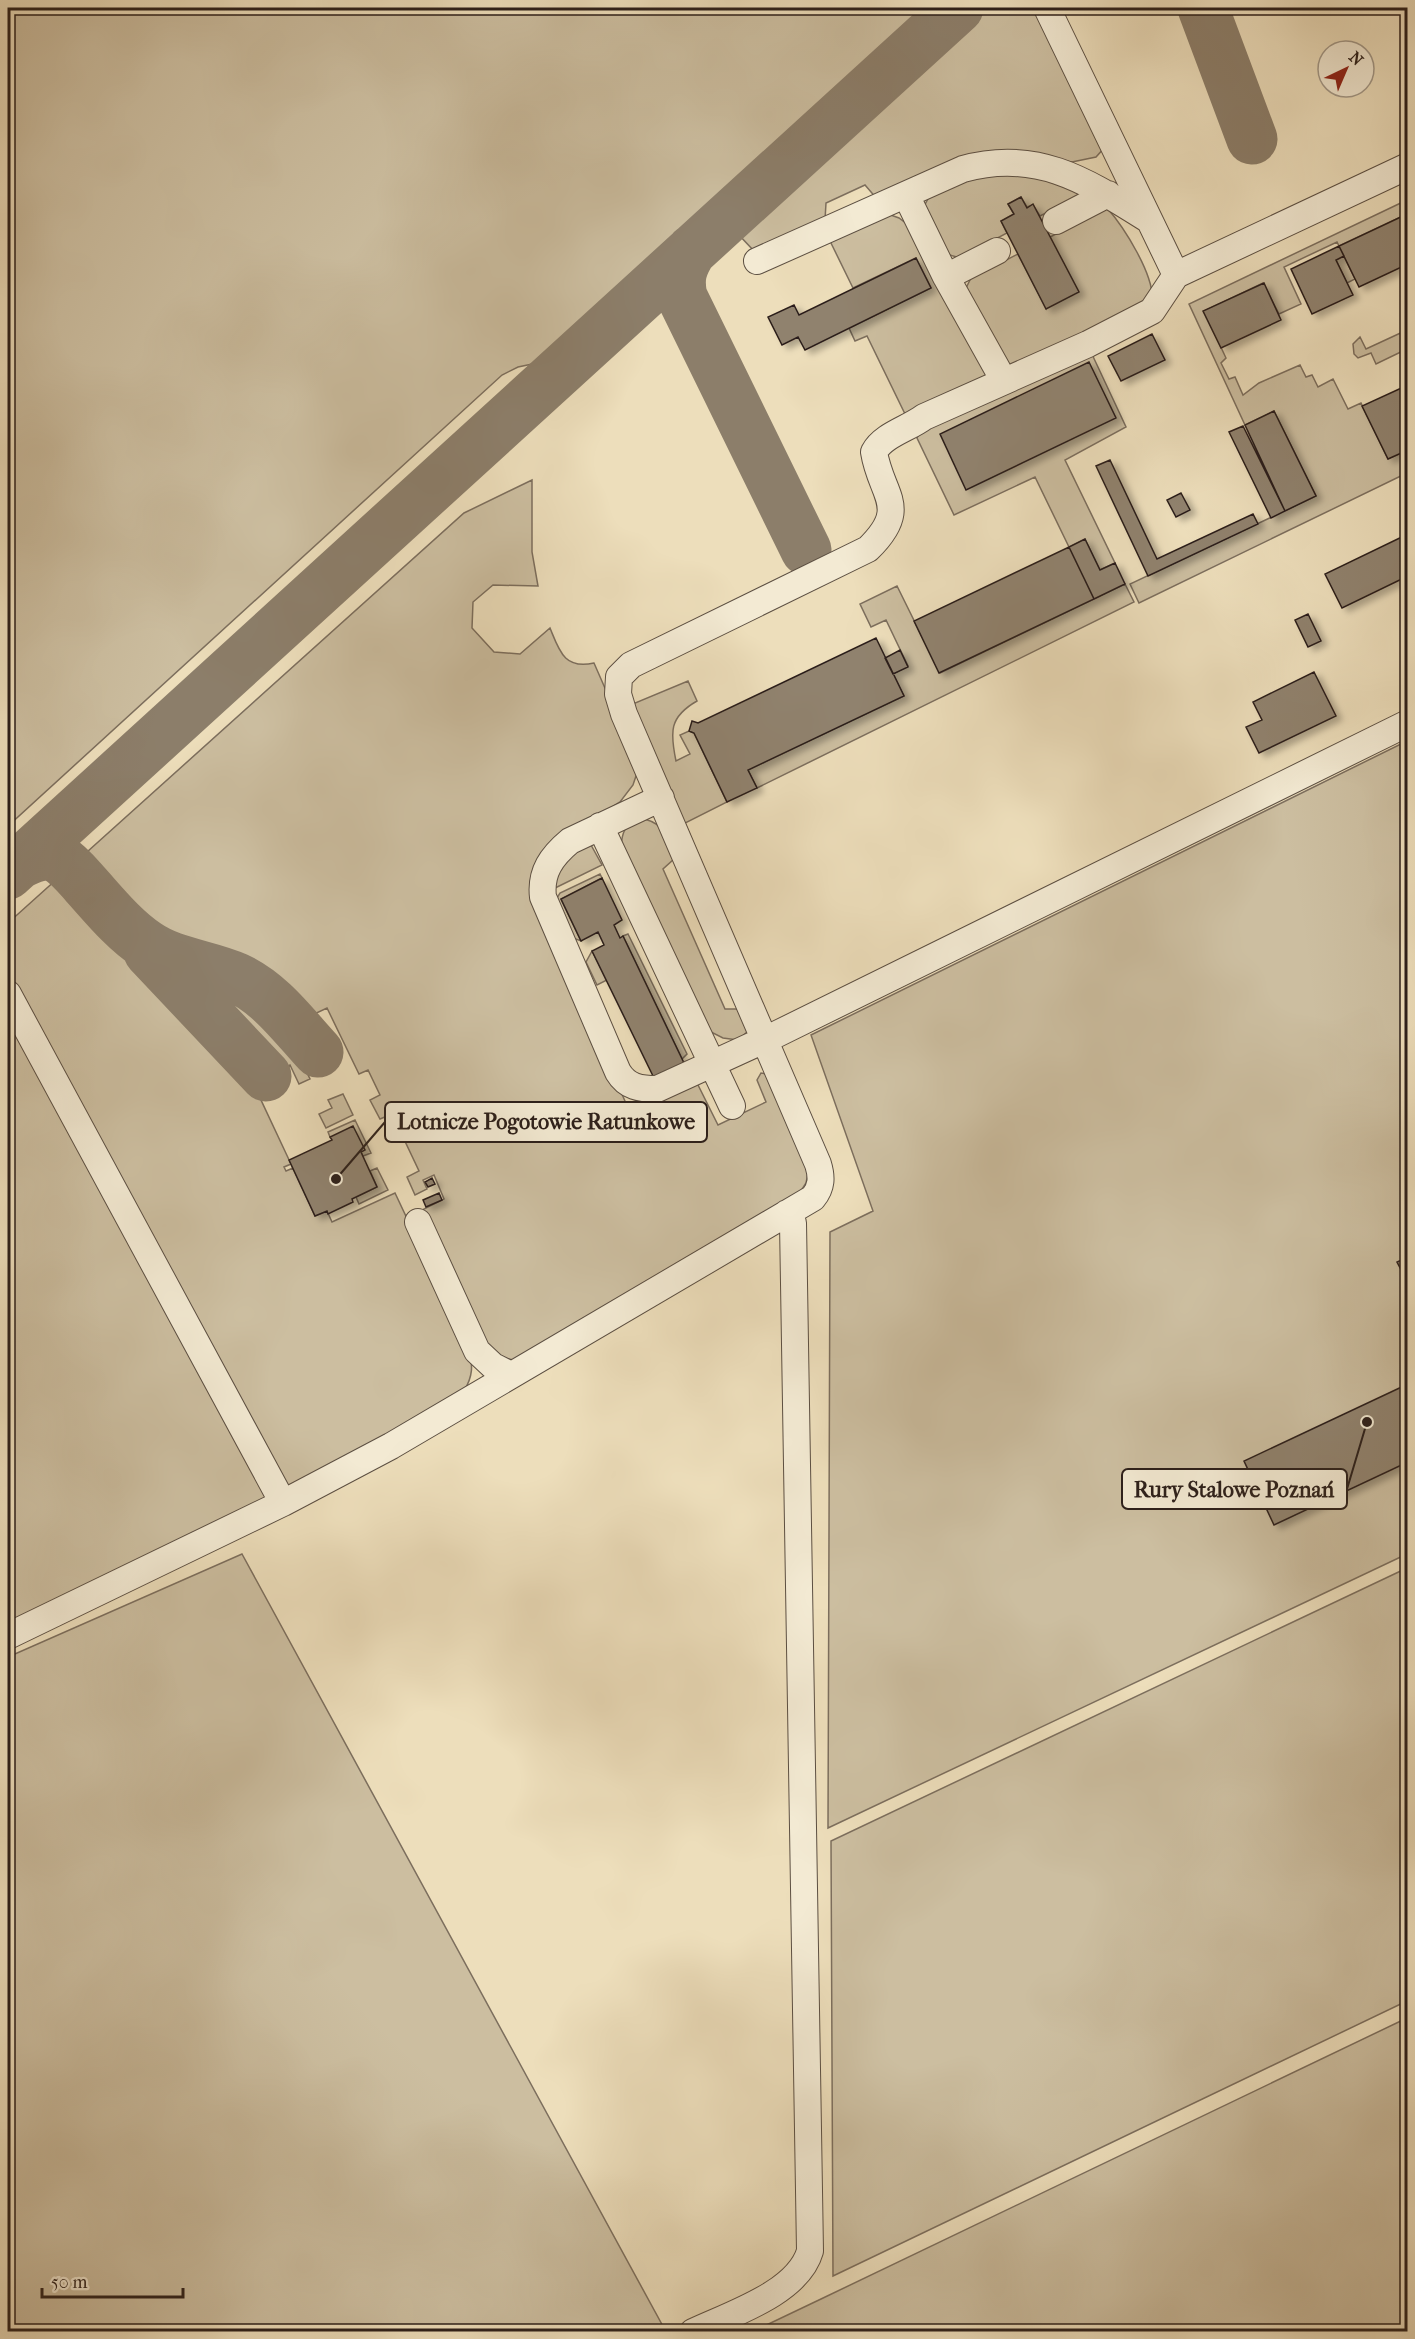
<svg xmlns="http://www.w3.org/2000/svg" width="1415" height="2339" font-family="'IM FELL French Canon',serif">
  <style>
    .green { fill: #ccbea0; stroke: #7c6e5d; stroke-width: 1.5 }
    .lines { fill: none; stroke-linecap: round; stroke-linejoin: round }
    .taxiway { stroke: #8c7e6a; stroke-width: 51 }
    .building { fill: #90826e; stroke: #2c1f1a; stroke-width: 1.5; filter: url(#shadow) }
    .minor-casing { stroke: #5c4f42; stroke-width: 28 }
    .minor { stroke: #f3ead3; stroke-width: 26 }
    .leader { fill: none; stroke: #2c1f1a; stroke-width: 2 }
    .callout-dot { fill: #2c1f1a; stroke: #f3ead3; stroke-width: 2 }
    .callout { fill: #f3ead3; stroke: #2c1f1a; stroke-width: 2 }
    .callout-label { font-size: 22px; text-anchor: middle; font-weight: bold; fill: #2c1f1a }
  </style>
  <defs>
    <filter id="shadow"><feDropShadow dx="6" dy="4" stdDeviation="3" flood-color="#0004"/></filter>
  </defs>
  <rect width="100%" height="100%" fill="#eddebb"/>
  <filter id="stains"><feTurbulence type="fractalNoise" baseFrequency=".00333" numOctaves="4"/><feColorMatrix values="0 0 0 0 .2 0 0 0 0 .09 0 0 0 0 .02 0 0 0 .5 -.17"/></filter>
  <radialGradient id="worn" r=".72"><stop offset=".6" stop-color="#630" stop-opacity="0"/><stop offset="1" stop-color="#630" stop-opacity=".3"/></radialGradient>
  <path class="green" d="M8 8H927L537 363 518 367 502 375 8 826Z
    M989 8H1022L1042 17 1105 147 1096 157 1072 162 1020 155 877 199 865 185 826 203 825 220 755 252 739 235Z
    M1019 171 1080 189V196L1040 216 1033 205 1027 207 1021 197 1008 204 1014 214 1001 221 1007 233 960 258 943 253 963 294 971 278 1018 254 1046 308 1050 237 1107 208C1124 227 1155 276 1152 301L907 418 867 336 855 341 849 328 931 288 916 258 853 288 829 239 888 214 899 218 907 224 923 208 929 197 953 182Z
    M1407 200V219L1405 215 1339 246 1337 242 1284 267 1301 304 1279 314 1263 283 1204 311 1226 358 1221 363 1229 379 1235 377 1243 395 1259 383 1300 365 1306 377 1312 375 1318 387 1333 379 1348 409 1361 403 1388 459 1407 450V473L1139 603 1130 584 1316 496 1274 411 1245 425 1189 304Z
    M1344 256 1355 279 1347 283 1336 260Z
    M1407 330V349L1376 364 1371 353 1358 358 1354 354 1353 344 1360 337 1366 349Z
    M1090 350 1126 427 1065 460 1115 563 1100 570 1085 539 1069 547 1035 477 954 515 917 438 926 421Z
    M532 480V552L538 586 493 585 473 602 472 628 494 652 520 654 550 628C559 650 564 670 594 663L636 759 637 773 633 785 620 802 556 843 536 896 628 1108 694 1077 718 1125 766 1102 757 1080 761 1073 768 1074 809 1169 806 1183 799 1194 514 1360 502 1358 482 1342 422 1210 444 1199 434 1175 423 1180 427 1189 415 1195 407 1177 419 1171 392 1114 380 1119 370 1100 380 1095 368 1070 359 1074 327 1008 312 1015 327 1048 301 1060 310 1079 299 1084 290 1065 253 1083 291 1164 284 1167 286 1171 293 1168 315 1216 327 1211 332 1222 395 1193 469 1350C473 1366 473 1376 464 1391L291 1490 279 1486 8 984V923L464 513Z
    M1125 584 1134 602 757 788 748 770 904 696 893 674 908 666 886 620 871 627 860 604 897 586 940 673Z
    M688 681 697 701C669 717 670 732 676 761L690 754 680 735 689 731 694 733 727 802 685 823 772 1028 631 709 635 703Z
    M1407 741V1554L828 1828 830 1232 873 1211 811 1035Z
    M638 818C665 821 666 837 674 859L663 869 725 1009H738L748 1031 738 1040 723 1038 709 1031 621 847C622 832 625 825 638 818Z
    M591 845 602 865 547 892 558 857Z
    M600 874 602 878 561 899 581 941 573 938 555 901 560 893Z
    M628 934 687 1054 682 1059 623 936Z
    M592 951 607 980 597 985 586 962Z
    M8 1004 268 1502 8 1627Z
    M343 1094 353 1115 326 1128 319 1114 332 1108 328 1100Z
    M355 1120 371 1153 363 1156 361 1152 364 1150 330 1137 328 1132Z
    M377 1168 388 1190 359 1204 356 1197 377 1187 370 1171Z
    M242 1554 665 2330 8 2331V1657Z
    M1407 1568V2001L833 2276 831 1841Z
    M1407 2018V2331H754L821 2299Z"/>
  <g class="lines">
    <path class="taxiway" d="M1203 8 1252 139
      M692 250C681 267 678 278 682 297L806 550
      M19 864C30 858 46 851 58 858 69 865 77 875 85 884 104 905 123 929 147 945 173 963 208 965 237 978 271 994 293 1025 318 1052
      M8 874 958 8
      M149 952 266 1076"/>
  </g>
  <path class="building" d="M1021 197 1027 208 1033 204 1079 292 1046 309 1001 221 1014 214 1008 204Z
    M1405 215 1408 219V264L1359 287 1339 246Z
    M1339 246 1344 256 1336 260 1353 295 1312 314 1291 269Z
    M916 258 931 288 805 350 798 337 782 345 768 317 794 305 799 315Z
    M1264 283 1281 320 1221 348 1203 311Z
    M1152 334 1165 360 1121 381 1108 356Z
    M1089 362 1116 418 966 490 940 434Z
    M1408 385V450L1388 459 1362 406Z
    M1274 411 1316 496 1285 511 1245 425Z
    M1243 426 1285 511 1271 518 1229 432Z
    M1110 460 1157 559 1253 514 1258 524 1148 576 1096 466Z
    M1181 493 1190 510 1176 517 1167 500Z
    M1408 534V576L1342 608 1325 574Z
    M1085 539 1100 570 1115 563 1125 584 1094 599 1069 547Z
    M1069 547 1094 599 939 673 914 621Z
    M1308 614 1321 641 1308 647 1295 620Z
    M876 638 904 696 748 770 757 788 727 802 694 733 689 731 692 721 698 723Z
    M900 650 908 667 893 674 885 658Z
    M1314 672 1336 716 1259 753 1246 727 1262 720 1253 702Z
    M602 878 622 920 614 925 620 938 623 936 684 1063 654 1078 592 951 604 945 598 932 581 941 561 899Z
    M353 1126 365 1150 361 1152 377 1187 352 1199 353 1202 328 1214 327 1211 315 1216 289 1160 332 1140 330 1137Z
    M432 1178 435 1184 428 1187 425 1182Z
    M439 1193 442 1200 426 1207 423 1200Z
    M1408 1257V1279H1406L1397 1262Z
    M1408 1384V1462L1274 1525 1244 1461Z"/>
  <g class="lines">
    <defs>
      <path id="minor" d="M1047 8 1176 275
        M906 195 946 277 1004 381
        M1056 221 1108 194
        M757 261 963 169C1038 148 1088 182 1149 220
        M946 277 997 251
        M661 798 570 841C552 856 540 872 543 897L618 1072C627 1087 640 1089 657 1089L775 1035 1408 723
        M600 826 732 1106
        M8 994 283 1503
        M418 1222 477 1351 493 1366 511 1375
        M8 1636 283 1503 391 1446 813 1198C822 1187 822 1177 818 1164L624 714 618 694 619 677 631 665 868 549C911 507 881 496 874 452 883 435 908 429 924 417L1088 344 1152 311 1176 275 1408 166
        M693 2332C731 2314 798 2293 810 2251L793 1223 787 1213"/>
    </defs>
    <use href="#minor" class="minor-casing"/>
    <use href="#minor" class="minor"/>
  </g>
  <path class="leader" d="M336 1179L385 1122M1367 1422L1347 1489"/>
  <g class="callout-dot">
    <circle cx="336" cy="1179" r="6"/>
    <circle cx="1367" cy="1422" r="6"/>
  </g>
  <g class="callout">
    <rect x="385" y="1102" width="322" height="40" rx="6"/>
    <rect x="1122" y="1469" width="225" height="40" rx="6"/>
  </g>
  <g class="callout-label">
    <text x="546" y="1129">Lotnicze Pogotowie Ratunkowe</text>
    <text x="1234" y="1497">Rury Stalowe Poznań</text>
  </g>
  <rect width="1415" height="2339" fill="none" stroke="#eddebb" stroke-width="30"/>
  <rect x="9" y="9" width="1397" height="2321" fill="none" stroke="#2c1f1a" stroke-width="3"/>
  <rect x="15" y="15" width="1385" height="2309" fill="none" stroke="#2c1f1a" stroke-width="1.5"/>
  <g transform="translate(1346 69) rotate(44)"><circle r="28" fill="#f3ead3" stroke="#a39989" stroke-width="1.5"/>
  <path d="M0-4.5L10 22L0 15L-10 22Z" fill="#8f2418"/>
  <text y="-9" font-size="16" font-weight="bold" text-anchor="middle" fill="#2c1f1a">N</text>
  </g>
  <path d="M42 2288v9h141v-9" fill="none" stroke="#2c1f1a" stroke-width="3"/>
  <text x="51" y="2288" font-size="18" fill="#2c1f1a" stroke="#f3ead3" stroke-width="4.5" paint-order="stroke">50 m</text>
  <rect width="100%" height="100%" filter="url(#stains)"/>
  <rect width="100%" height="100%" fill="url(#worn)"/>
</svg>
